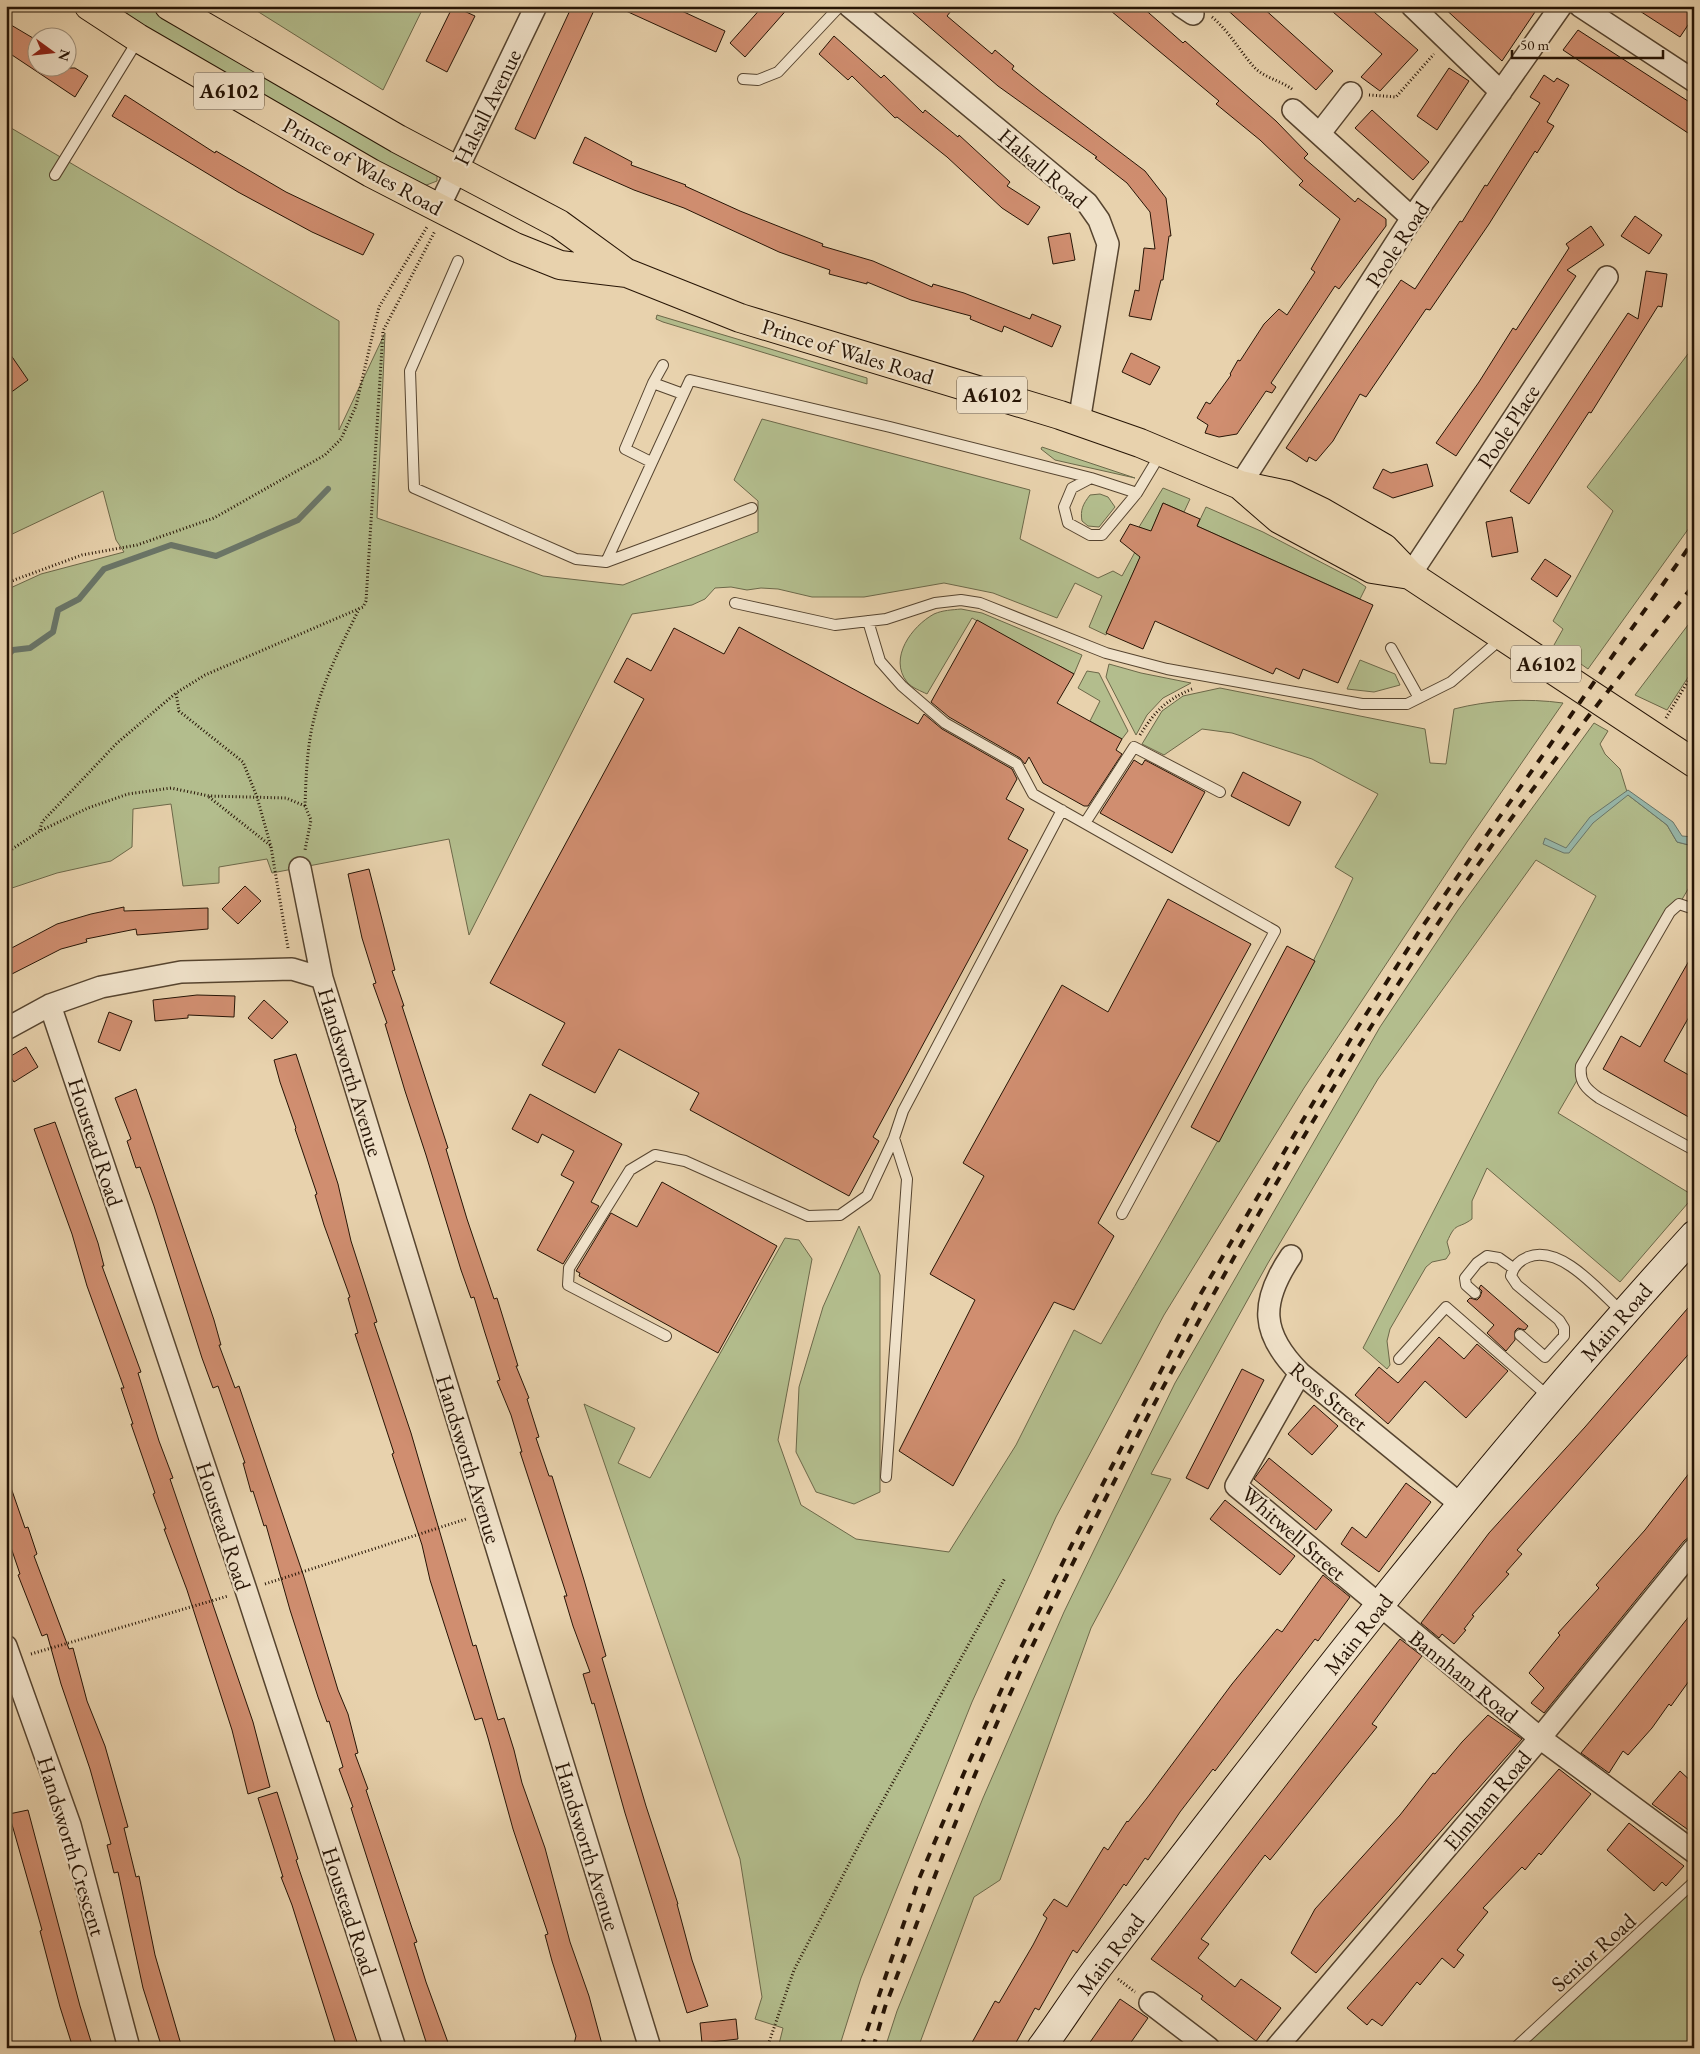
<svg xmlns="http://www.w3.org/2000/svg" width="1700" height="2054" font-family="'EB Garamond',serif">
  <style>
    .green { fill: #b3bd8d; stroke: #6c6849 }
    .water { fill: #97b8ab; stroke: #6a7669 }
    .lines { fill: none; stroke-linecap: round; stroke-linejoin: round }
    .stream { stroke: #6a7669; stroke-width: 6 }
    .building { fill: #d08e70; stroke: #261405 }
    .lane-casing { stroke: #56442f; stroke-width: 12 }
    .street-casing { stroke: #56442f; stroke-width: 24 }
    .secondary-casing { stroke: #261405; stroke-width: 30 }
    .highway-casing { stroke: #261405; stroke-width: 30 }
    .path { stroke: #261405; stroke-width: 3; stroke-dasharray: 1 2.5; stroke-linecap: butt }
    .lane { stroke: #f0e2ca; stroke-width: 10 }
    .street { stroke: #f0e2ca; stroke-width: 21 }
    .secondary { stroke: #f0e2ca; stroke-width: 28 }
    .highway { stroke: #e8d2ad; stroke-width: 28 }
    .rail { stroke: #261405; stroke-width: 4; stroke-dasharray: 9 9; stroke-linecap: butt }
    .labels { text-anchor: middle; stroke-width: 4.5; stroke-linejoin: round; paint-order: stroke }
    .shield { fill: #f0e2ca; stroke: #635240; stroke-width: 1 }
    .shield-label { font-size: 21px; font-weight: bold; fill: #261405 }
    .street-label { font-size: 22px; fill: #261405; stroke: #f0e2ca }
  </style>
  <rect width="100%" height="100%" fill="#e8d2ad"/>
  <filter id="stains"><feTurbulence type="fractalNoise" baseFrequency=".004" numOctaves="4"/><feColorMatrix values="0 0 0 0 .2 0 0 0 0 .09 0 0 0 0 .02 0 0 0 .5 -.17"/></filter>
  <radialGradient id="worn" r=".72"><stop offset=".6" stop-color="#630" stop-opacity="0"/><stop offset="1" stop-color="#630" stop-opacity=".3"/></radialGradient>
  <path class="green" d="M105 6H146L437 171V181L424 186 386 167Z
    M249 6H424L383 90Z
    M6 125 339 321V430L385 333 377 518 543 576 623 585 758 532V501L734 480 762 419 1030 490 1020 539 1098 578 1113 571 1122 576 1135 552 1141 555 1106 635 1089 627 1102 596 1075 583 1057 618 993 593 944 583 864 597H812L778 589 761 588 747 590 731 587 715 588 705 599 692 605 632 614 469 935 449 839 272 873 267 859 219 867V883L183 886 171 804 133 809 132 847 111 861 57 873 6 890V590L41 574 124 552 116 540 103 491 6 537Z
    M657 315 867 378V384L663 322 656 319Z
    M1694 346V521L1588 669 1554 645 1563 629 1553 621 1613 511 1587 487Z
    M1042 447 1135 478 1055 460 1041 449Z
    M1163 488 1190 499 1184 512 1163 503 1151 532 1139 527Z
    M1100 494 1108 497 1115 507 1099 527 1088 526 1082 521C1080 510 1083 504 1090 495Z
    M1206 507 1263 532 1357 581 1366 587 1360 599 1197 526Z
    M961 609 982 613 1082 655 1074 674 972 618 927 694C921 691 912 688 907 682 888 658 912 626 934 614 943 610 952 610 961 609Z
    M1694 617V668L1667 710 1635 695Z
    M1360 660 1395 674 1400 685 1374 692 1347 689Z
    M1109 664 1141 673 1191 683 1163 698 1147 715 1136 735 1106 677Z
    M1087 671 1099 673 1128 731 1122 739 1090 721 1100 701 1078 688Z
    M1220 688 1425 729 1430 763 1446 764 1454 709C1489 700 1527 698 1563 703L1467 842 1304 1088 1164 1315 1056 1517 972 1702 861 1978 839 2048H778L783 2028 755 2019 762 1997 740 1859 584 1404 635 1428 618 1463 650 1478 785 1238 799 1240 812 1259 778 1440 801 1505 856 1539 949 1552 1016 1445 1074 1330 1101 1344C1190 1191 1279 1039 1353 878L1335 867 1378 794 1312 759 1232 733 1202 729 1164 755 1142 744 1162 711 1183 696Z
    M1594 723 1608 731 1600 744 1605 754 1620 769 1628 795 1667 825 1677 842 1689 845 1694 843V886L1691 884 1558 1113 1694 1196 1620 1282 1487 1168 1472 1201V1219C1457 1230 1456 1221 1447 1242L1450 1253 1446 1259 1432 1262 1426 1267 1390 1329 1387 1341 1390 1365 1387 1369 1363 1348 1596 896 1536 860 1378 1079 1268 1263 1151 1474 1171 1479 1091 1628 1000 1880 974 1897 918 2048H885L897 2011 983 1798 1064 1612 1175 1383 1380 1027 1458 910Z
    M859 1226 880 1275V1492L854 1504 816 1492 796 1452 799 1387 823 1307Z
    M1694 1882V2048H1515Z"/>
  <path class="water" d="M1628 790 1673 822 1682 836 1694 837V843L1689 845 1677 842 1667 825 1628 795 1593 823 1569 853H1564L1543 844 1545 838 1566 848 1590 817Z"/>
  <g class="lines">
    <path class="stream" d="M6 657 13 650 30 648 53 632 58 610 79 599 104 569 171 545 216 556 298 520 328 489"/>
  </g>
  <path class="building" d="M453 6 475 16 447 72 426 61Z
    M572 6H596L535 139 515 129Z
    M615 6H671L725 31 716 52Z
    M763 6H790L745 57 730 43Z
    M905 6H955L947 16 992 54 995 50 1014 66 1012 69 1042 93 1145 171 1166 198 1171 236H1169L1163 280H1161L1151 320 1129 316 1135 290 1139 291 1144 248 1155 249 1150 212 1127 183 1095 158 1097 157 998 86Z
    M1105 6H1141L1183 43 1185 41 1276 121 1308 154 1304 158 1355 202 1358 198 1386 219V226L1339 289 1335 286 1271 383 1276 387 1272 393 1266 391 1237 434 1219 437 1205 433 1208 425 1197 418 1206 402 1210 404 1231 375 1230 374 1238 360 1240 361 1264 324 1279 309 1287 315 1315 272 1311 269 1340 219 1299 185 1303 181 1260 140 1216 104 1219 101Z
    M1223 6H1261L1333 71 1316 90Z
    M1326 6H1367L1418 50 1380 91 1361 77 1382 54Z
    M1442 6H1539L1502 61Z
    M1632 6H1694V16L1680 37Z
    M6 22 38 41V68H75L88 76 75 97 6 51Z
    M1578 30 1694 105V137L1563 50Z
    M834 36 881 78 884 75 923 113 925 110 958 137 959 135 1010 182 1007 186 1040 207 1028 225 1002 208 947 157 897 117 895 118 852 76 848 80 819 54Z
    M1449 68 1469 81 1437 130 1417 116Z
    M1544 75 1554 82 1557 78 1569 85 1547 122 1554 126 1537 153 1535 151 1489 224 1430 310 1426 309 1366 397 1360 394 1333 441 1316 461 1309 457 1307 462 1286 448 1401 280 1415 289 1460 221 1462 222 1485 185 1487 186 1540 103 1530 97Z
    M125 95 215 153 216 151 286 192 374 234 363 255 312 232 238 192 112 116Z
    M1372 110 1429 162 1413 180 1355 128Z
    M585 137 632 162 631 165 686 185 685 186 740 211 823 244 822 246 873 261 932 287 933 284 964 293 1030 319 1032 314 1061 326 1052 347 1004 326 1002 332 970 319 971 316 911 300 867 282V284L829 274 830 270 779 252 684 208 634 190 573 163Z
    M1635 216 1662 235 1649 254 1621 236Z
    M1591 226 1604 245 1567 270 1576 276 1456 456 1436 443 1479 382 1513 328 1516 330 1569 248 1566 244Z
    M1070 233 1075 260 1053 264 1048 237Z
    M1646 271 1667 274 1662 307 1658 306 1591 413 1589 412 1529 504 1510 491 1628 313 1638 319Z
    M6 348 28 380 6 396Z
    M1131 353 1160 367 1150 385 1122 372Z
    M1427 464 1433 486 1393 498 1373 488 1383 469 1391 473Z
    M1163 503 1200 519 1197 526 1373 605 1338 683 1303 669 1299 679 1276 668 1273 674 1155 621 1143 649 1106 633 1140 557 1120 541 1130 524 1151 531Z
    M1512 517 1518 552 1492 557 1486 522Z
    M1545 559 1571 576 1557 597 1531 579Z
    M977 620 1074 674 1057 703 1122 739 1116 750 1122 754 1088 806H1084L1043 783 1029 757 1025 764 1020 758 949 717 931 702Z
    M739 627 918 724 924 714 942 729 1012 769 1017 779 1006 799 1024 809 1008 839 1028 850 873 1137 879 1141 849 1196 690 1110 699 1093 619 1049 595 1093 542 1065 565 1023 490 983 644 699 614 682 627 658 651 671 674 628 724 654Z
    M1134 760 1142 765 1145 760 1205 792 1172 853 1100 813Z
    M1243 772 1301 802 1289 826 1231 796Z
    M369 869 395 970 392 971 404 1006H402L448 1148 446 1149 467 1219 494 1299 497 1298 518 1366H516L529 1398 527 1399 539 1437 536 1438 549 1476H552L584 1580 606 1656 602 1658 646 1806 678 1904H677L692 1960 708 2006 687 2013 625 1813 594 1703 592 1704 583 1674 590 1672 573 1626 564 1596H567L520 1452H522L511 1415 497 1381 500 1380 485 1333 474 1297 471 1298 461 1270 426 1155 405 1091 385 1024 387 1023 373 984 376 983 362 938 348 874Z
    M245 886 261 901 238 924 222 909Z
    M1168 899 1251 944 1098 1223 1114 1236 1074 1310 1054 1302 953 1486 899 1451 975 1300 930 1274 984 1176 963 1163 1062 985 1108 1012Z
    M124 907V911L208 908V929L137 935 136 929 86 939 87 942 61 949 6 977V951L57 924 91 914Z
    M1287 946 1315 961 1219 1142 1191 1127Z
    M1694 952V1008L1664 1061 1694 1078V1120L1603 1069 1621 1036 1640 1047Z
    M197 995 235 996 234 1017 188 1015V1018L155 1021 153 1000Z
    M264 1000 288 1022 272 1039 248 1018Z
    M109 1012 132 1021 120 1051 98 1042Z
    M26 1047 38 1067 14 1082 6 1070V1059Z
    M296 1054 338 1184 351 1241 377 1322 374 1323 411 1433 473 1646 476 1645 498 1720 504 1718 514 1750 522 1783 545 1848 570 1942 589 1996 603 2048H573L576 2036 552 1961 545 1935 548 1934 513 1829 488 1738 482 1718 475 1720 430 1580 422 1545 392 1454 394 1453 355 1334 358 1333 348 1298 350 1297 324 1225 315 1195 317 1194 295 1129 296 1128 280 1082 274 1060Z
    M136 1089 214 1320 221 1345H219L235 1388 239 1386 303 1574 338 1690 348 1714 358 1753 355 1754 368 1789 366 1790 412 1928 417 1942 414 1943 426 1982 450 2048H428L351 1808 353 1807 339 1769 343 1767 329 1721 327 1722 318 1697 290 1610 266 1525 264 1526 253 1491 251 1492 243 1463H245L218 1386 213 1388 202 1358 154 1206 140 1167 136 1168 127 1141 131 1139 115 1098Z
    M530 1094 622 1144 591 1202 599 1206 563 1264 537 1250 574 1182 561 1175 574 1151 542 1134 538 1143 512 1129Z
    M55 1122 98 1243 104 1266H102L141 1372 138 1373 159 1441 173 1478 170 1479 253 1722 270 1787 248 1794 232 1730 187 1590 164 1529H166L153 1494 155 1493 131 1424H133L121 1388H124L87 1286 72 1234 34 1129Z
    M662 1182 777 1246 718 1353 579 1276 580 1273 576 1271 611 1213 637 1227Z
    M1481 1285 1528 1326 1525 1330 1518 1328 1515 1331V1340L1506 1351 1487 1333 1494 1325 1467 1301 1470 1298 1477 1300 1480 1297 1482 1291 1479 1288Z
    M1694 1301V1348L1517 1550 1522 1554 1506 1572 1509 1574 1472 1615 1474 1616 1464 1629 1466 1630 1454 1644 1442 1634 1439 1638 1421 1623 1489 1533 1585 1427Z
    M1439 1337 1464 1359 1477 1344 1508 1371 1466 1418 1425 1381 1388 1424 1355 1395 1379 1367 1398 1383Z
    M1242 1369 1264 1380 1208 1489 1186 1478Z
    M1314 1405 1338 1426 1312 1455 1288 1434Z
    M1269 1458 1332 1510 1316 1530 1254 1479Z
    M1694 1467V1533L1684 1541 1544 1713 1531 1703 1544 1688 1529 1673 1560 1635 1558 1633 1599 1588 1596 1585 1645 1530Z
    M6 1482H9L25 1528 28 1527 37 1554 34 1556 69 1649 73 1648 87 1701 105 1746 128 1827 124 1828 136 1877 139 1876 155 1955 182 2048H162L143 1988 118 1872 114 1873 107 1845 111 1844 90 1769 61 1684 47 1634 42 1636 18 1575 20 1574 6 1533Z
    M1406 1483 1431 1502 1379 1572 1341 1544 1352 1527 1366 1538Z
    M1225 1500 1295 1556 1280 1575 1210 1519Z
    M1323 1575 1350 1597 1318 1641 1315 1639 1215 1771 1213 1769 1180 1812 1148 1860 1145 1858 1126 1886 1124 1884 1077 1953 1073 1950 1039 2010 1035 2008 1013 2048H969L995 2001 999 2003 1033 1945 1047 1918 1043 1915 1054 1899 1067 1907 1104 1847 1108 1850 1127 1821 1128 1822 1147 1798 1232 1684 1277 1629 1282 1632Z
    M1694 1610V1674L1671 1706 1669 1704 1652 1728 1628 1755 1623 1751 1609 1773 1581 1753Z
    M1400 1639 1422 1656 1372 1724 1377 1727 1270 1860 1265 1855 1201 1939 1209 1944 1198 1958 1235 1987 1241 1979 1281 2008 1256 2041 1201 1999 1203 1996 1151 1959Z
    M1488 1715 1522 1739 1316 1973 1291 1953 1315 1909 1400 1815 1433 1773 1435 1774 1462 1742Z
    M1559 1769 1591 1794 1541 1855 1539 1853 1525 1870 1522 1867 1483 1908 1488 1912 1457 1950 1464 1955 1454 1968 1442 1958 1420 1985 1417 1982 1382 2026 1372 2019 1367 2025 1347 2008Z
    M1680 1771 1694 1784V1834L1652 1804Z
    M277 1792 298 1859 296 1860 359 2048H337L292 1905 281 1877H283L258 1798Z
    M28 1810 80 2006 93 2048H73L60 2007 40 1931 42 1930 9 1814Z
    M1629 1823 1684 1866 1666 1886 1662 1882 1654 1891 1607 1850Z
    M1120 1999 1148 2018 1127 2048H1086Z
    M736 2019 738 2039 702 2043 700 2023Z"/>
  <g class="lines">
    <defs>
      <path id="lane" d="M743 79 758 80 778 72 840 6
        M55 175 138 40
        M458 261 410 371 414 488 576 559 606 562 690 380 890 427 1091 478
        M653 383 663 365
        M651 462 625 449 653 383 683 394
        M1137 493 1091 478 1072 488 1064 507 1068 523 1090 535H1102L1137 493 1161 453
        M606 562 752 508
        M735 603 835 625 886 619 935 603 961 600 980 603 1106 653 1167 669 1362 704H1407L1451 682 1502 638
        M868 621 880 661 902 686 945 723 1017 764 1033 794 1275 931 1122 1214
        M1391 648 1419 698
        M1085 823 1134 747 1220 792
        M1694 909 1679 904 1670 912 1581 1066C1579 1082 1586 1089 1599 1098L1694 1150
        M1475 1293 1466 1285 1465 1278 1477 1263 1487 1256 1499 1258 1513 1268
        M1520 1335 1545 1357 1564 1336V1328L1559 1320 1517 1285 1511 1276C1513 1267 1518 1261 1528 1257 1561 1244 1600 1292 1623 1313
        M666 1336 568 1285 569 1268 630 1170 655 1155 685 1161 808 1216 840 1215 867 1196 894 1138 903 1111 1062 810
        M1399 1359 1446 1307 1549 1397
        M886 1477 907 1179 894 1138
        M1515 2048 1694 1882"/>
      <path id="street" d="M849 6 1087 203 1099 220 1108 244 1079 422
        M1181 6 1193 14
        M1412 6 1501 92
        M1580 6 1694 81
        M1293 110 1412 218
        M1320 133 1351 93
        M439 207 536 6
        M1240 485 1412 218 1561 6
        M1410 575 1607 277
        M300 868 322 978 650 2048
        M50 1005 246 1590 395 2048
        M6 1029 50 1005 101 987 181 972 292 969 322 978
        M1291 1256C1260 1302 1260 1333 1300 1373L1460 1504
        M1300 1373 1236 1486 1540 1738 1694 1852
        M6 1646 70 1825 129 2048
        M1150 2003 1209 2048
        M1276 2048 1540 1738 1694 1549"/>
      <path id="secondary" d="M1041 2048C1062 2020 1080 1990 1102 1962 1292 1714 1483 1466 1694 1235"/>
      <path id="highway" d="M89 6 138 38 371 173 515 247 560 265 627 273 740 318 1060 415 1140 443 1240 485 1287 495 1322 512 1384 548 1410 575 1694 763
        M169 6 398 139 559 224 625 272
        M1241 486 1279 519 1372 569 1410 575"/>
    </defs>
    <use href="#lane" class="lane-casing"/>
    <use href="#street" class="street-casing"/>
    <use href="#secondary" class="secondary-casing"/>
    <use href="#highway" class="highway-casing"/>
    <path class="path" d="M1212 17C1230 32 1240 52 1255 68 1265 78 1282 81 1293 90
      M1369 95 1396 97 1434 54
      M6 583 82 555 137 545 214 518 325 455 341 439 356 406 379 307 427 227
      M1666 718 1694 671
      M1140 735C1155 711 1166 700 1192 689
      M209 797 271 846
      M305 806C306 776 307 744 315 715 324 678 342 644 359 609
      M40 830 42 822 117 743 176 693
      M6 853 40 831 88 808 128 794 171 788 209 796 286 798 305 806 311 820 305 850
      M288 948 271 847 257 797 243 762 179 711 176 693 205 675 363 607 366 601 383 331 435 231
      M265 1584 466 1519
      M31 1654 228 1596
      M1118 1979 1135 1992
      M767 2048 794 1970 864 1835 1005 1578"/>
    <use href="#lane" class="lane"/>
    <use href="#street" class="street"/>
    <use href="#secondary" class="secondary"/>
    <use href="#highway" class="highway"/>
    <path class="rail" d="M861 2048 919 1879 964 1773 1013 1664 1073 1542 1200 1295 1356 1030 1420 930 1694 540
      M873 2048 885 2007C921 1914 954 1821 994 1730 1038 1629 1089 1531 1139 1433 1233 1253 1335 1076 1449 907 1525 795 1608 689 1694 585"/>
  </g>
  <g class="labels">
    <g class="shield">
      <rect x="194" y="72.5" width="70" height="37" rx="4"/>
      <rect x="957" y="376.5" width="70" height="37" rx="4"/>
      <rect x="1511" y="645.5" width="70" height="37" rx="4"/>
    </g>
    <g class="shield-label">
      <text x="229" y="98">A6102</text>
      <text x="992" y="402">A6102</text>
      <text x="1546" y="671">A6102</text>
    </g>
    <g class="street-label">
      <text transform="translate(487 107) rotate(-64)" y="8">Halsall Avenue</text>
      <text transform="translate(363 166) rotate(29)" y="8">Prince of Wales Road</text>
      <text transform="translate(1043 168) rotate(41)" y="8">Halsall Road</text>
      <text transform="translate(1397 244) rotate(-57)" y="8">Poole Road</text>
      <text transform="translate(848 351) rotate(17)" y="8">Prince of Wales Road</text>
      <text transform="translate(1508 426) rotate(-57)" y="8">Poole Place</text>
      <text transform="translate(351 1072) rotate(73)" y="8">Handsworth Avenue</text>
      <text transform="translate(96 1142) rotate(72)" y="8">Houstead Road</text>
      <text transform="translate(1616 1322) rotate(-49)" y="8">Main Road</text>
      <text transform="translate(1329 1396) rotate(40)" y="8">Ross Street</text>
      <text transform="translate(469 1459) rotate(73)" y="8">Handsworth Avenue</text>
      <text transform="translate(224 1526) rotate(72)" y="8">Houstead Road</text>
      <text transform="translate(1294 1533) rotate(41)" y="8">Whitwell Street</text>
      <text transform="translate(1358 1634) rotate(-52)" y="8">Main Road</text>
      <text transform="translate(1464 1676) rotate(39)" y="8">Bannham Road</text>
      <text transform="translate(1487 1800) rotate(-50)" y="8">Elmham Road</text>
      <text transform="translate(72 1846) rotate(73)" y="8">Handsworth Crescent</text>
      <text transform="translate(588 1846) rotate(73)" y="8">Handsworth Avenue</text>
      <text transform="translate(350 1911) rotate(72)" y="8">Houstead Road</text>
      <text transform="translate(1593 1952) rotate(-42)" y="8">Senior Road</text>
      <text transform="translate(1110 1954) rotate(-53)" y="8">Main Road</text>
    </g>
  </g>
  <rect width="1700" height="2054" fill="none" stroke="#e8d2ad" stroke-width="25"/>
  <rect x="8" y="8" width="1685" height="2039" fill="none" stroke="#261405" stroke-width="2.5"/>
  <rect x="12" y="12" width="1675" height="2029" fill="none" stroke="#261405"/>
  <g transform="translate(52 52) rotate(105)"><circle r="24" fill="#f0e2ca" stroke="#9f907b"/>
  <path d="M0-4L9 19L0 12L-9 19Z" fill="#8f2418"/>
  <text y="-8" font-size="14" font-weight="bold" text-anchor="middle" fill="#261405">N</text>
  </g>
  <path d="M1512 50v8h151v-8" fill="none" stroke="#261405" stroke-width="2.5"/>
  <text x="1520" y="50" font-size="15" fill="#261405" stroke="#f0e2ca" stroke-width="4" paint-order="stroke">50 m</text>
  <rect width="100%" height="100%" filter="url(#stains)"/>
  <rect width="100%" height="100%" fill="url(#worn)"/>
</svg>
